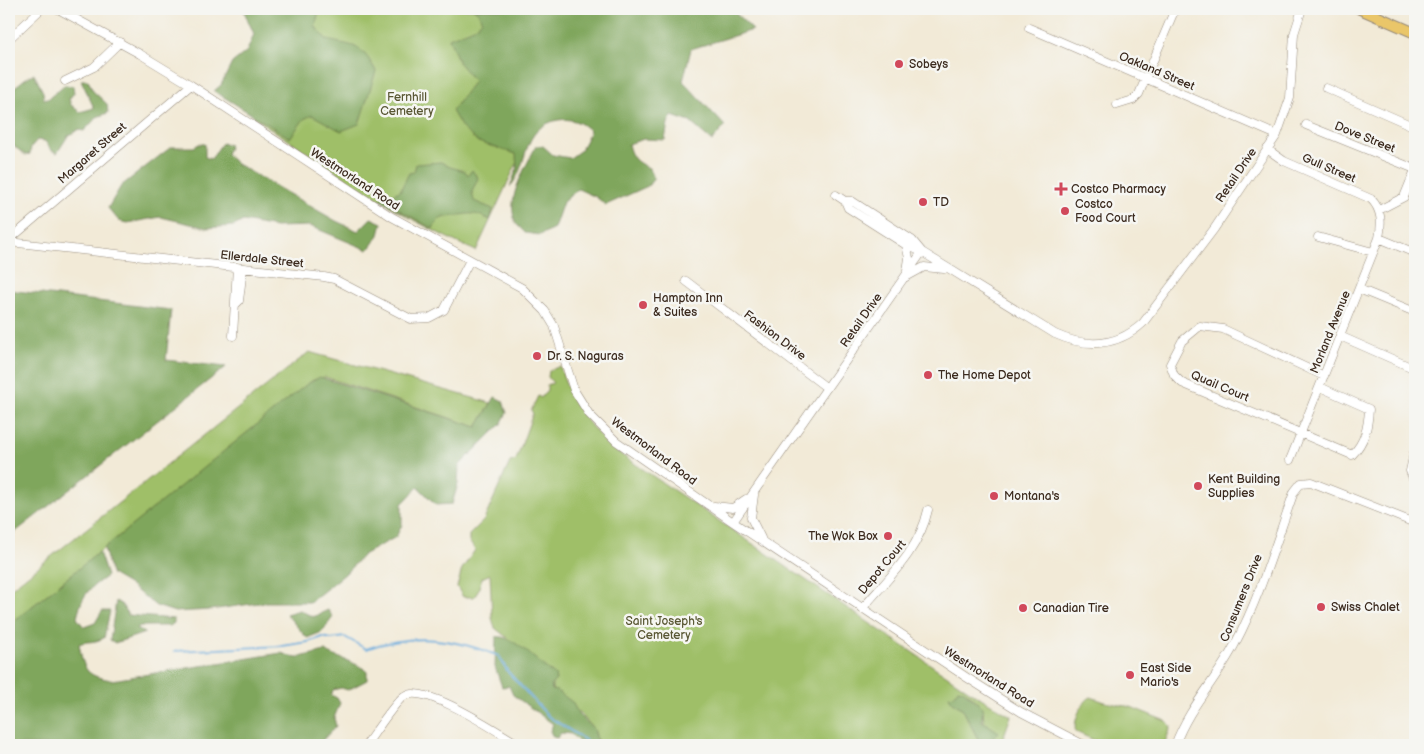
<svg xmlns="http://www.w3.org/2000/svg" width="1424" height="754" font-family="'Balsamiq Sans',sans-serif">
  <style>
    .green { fill: #9fbf67; stroke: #6d7442; fill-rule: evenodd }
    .forest { fill: #7fa65c; stroke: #5d683d }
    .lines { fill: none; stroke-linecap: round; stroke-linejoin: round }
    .stream { stroke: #67aadc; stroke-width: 2 }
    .minor-casing { stroke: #968a7a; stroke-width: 9 }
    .major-casing { stroke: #968a7a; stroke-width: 12 }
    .minor { stroke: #fff; stroke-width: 8 }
    .major { stroke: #eac669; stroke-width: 10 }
    .poi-dot { fill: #d1495b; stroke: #f6f6f2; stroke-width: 2 }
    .labels { text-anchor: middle; stroke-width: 5; stroke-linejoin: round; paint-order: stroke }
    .poi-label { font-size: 12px; fill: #3b2a1e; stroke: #f6f6f2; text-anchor: start }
    .street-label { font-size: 12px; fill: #3b2a1e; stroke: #f6f6f2 }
    .park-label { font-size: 12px; fill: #595734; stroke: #f6f6f2 }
  </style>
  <rect width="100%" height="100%" fill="#f6f6f2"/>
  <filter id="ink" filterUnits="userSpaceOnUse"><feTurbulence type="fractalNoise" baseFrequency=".02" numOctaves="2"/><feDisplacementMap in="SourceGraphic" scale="10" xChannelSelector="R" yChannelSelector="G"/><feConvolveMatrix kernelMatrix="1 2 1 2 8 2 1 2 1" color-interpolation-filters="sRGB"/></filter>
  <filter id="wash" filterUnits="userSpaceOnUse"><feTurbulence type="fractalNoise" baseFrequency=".0096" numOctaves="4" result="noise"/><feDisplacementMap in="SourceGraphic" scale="20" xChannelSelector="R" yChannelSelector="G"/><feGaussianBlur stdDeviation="1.12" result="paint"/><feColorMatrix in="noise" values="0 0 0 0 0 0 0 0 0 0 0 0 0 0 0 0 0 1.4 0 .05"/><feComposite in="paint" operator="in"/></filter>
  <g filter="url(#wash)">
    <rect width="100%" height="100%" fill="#f2ead7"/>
    <path class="green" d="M280 9H562L520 156 476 251C397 217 326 164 253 117Z
      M309 352 491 403 477 427 325 377 313 380 9 625V590Z
      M560 366C569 400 588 425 613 449L971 692 1011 716 1001 744 997 741 994 745H598C597 740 596 734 594 730 589 722 561 692 552 690V673L495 628 492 618 490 574 482 578 477 593 474 597H463L457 587 462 569 475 550 469 541V535L484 520 510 462 516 460 533 413 531 411 538 396 541 398 547 390V385L553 383 548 377 549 371ZM968 693 983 707 984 723 995 730 978 739 962 708 953 703 954 695Z
      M1091 697 1105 702 1131 707 1168 722 1171 727 1164 745H1105L1076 732C1072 723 1082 701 1091 697Z"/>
    <path class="forest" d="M243 9H346L332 12H319L315 26 327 40C355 47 360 42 376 71L359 124 341 131 312 115 304 119 290 138 214 91 221 85 232 63 247 51 254 34Z
      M473 9H731L753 30 691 49 683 81 725 126 712 141 690 122 672 116 668 123 665 140 644 139 628 144C631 158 636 162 649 168L654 178 648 186 606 205 596 197 578 189 563 202 554 228 540 235 525 233C522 229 516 225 515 221 506 197 526 167 536 146H543L553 155 570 158 581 150 590 131C581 122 572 118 558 120 520 128 530 164 510 187L517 168 516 154 478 142 462 128 452 111 474 81 459 63 449 38 474 28 482 21 478 12Z
      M34 74 43 92 44 99H48L64 85 73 86 74 93 69 99 71 105 80 112 94 108 81 80H88L93 91 107 104 108 113 97 117 84 131 78 130 68 136 57 153 51 150 45 141 37 140 31 147 30 154 25 155 9 142V90C19 86 23 78 34 74Z
      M222 143 230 145 226 154 237 164 336 221 358 231 371 218 382 223 379 235 368 250 310 226 275 227 243 221 234 226 207 228 161 217 127 223 119 221 108 208 121 186 171 147H194L199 144H205V157L211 159Z
      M441 162 450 167 465 171 468 175 472 170 478 178 472 192 474 201 493 209 490 220C474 212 472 213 455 216 443 218 439 216 433 229L380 199 400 191 409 173 414 172 416 164Z
      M9 290 171 310 166 360 226 367 9 537Z
      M320 377 477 427 495 397 503 401 507 413 501 424 459 466 458 484 452 504 436 505 418 487 402 504V525L396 537 363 555 345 574 310 602H265L210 610 175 612 156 606 128 584 111 574 104 548 307 384Z
      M99 552 107 576C88 589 82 595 77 618L84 627 95 623 102 611H110L104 638C92 644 88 640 79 644 84 670 85 676 112 680L281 653 296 658 325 651C336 658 362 664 367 672V680L348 690 341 688 333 690 331 695 337 698 340 703 334 718 336 726 318 745H9V625Z
      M116 601 122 605 128 615 174 619V623L170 626H140L137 628 145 633 115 643 110 640Z
      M300 610 313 617 328 610 333 617 322 632 307 638 286 614Z
      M496 637C512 633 542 667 555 675L556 680 551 685 552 690 557 691 572 702 579 715 594 729 598 745 578 741 571 734 561 733 557 738 553 737 550 731 553 724 513 695 509 686 502 687 495 667Z
      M958 689 963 690 983 707 982 721 999 732 990 741 981 742 978 739 962 708 953 703 949 696 954 695Z"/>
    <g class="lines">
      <path class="stream" d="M175 651 282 646 308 642 323 637 331 639 345 637 366 649C413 633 454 638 499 656L508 672 549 717 593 745"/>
    </g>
  </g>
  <g filter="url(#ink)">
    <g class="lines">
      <defs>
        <path id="minor" d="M58 9 140 54 191 85 392 217 522 288 545 311 554 326 574 390 589 414 616 441 733 522 966 677 1021 712 1084 745
          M1029 28 1277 135
          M9 39 41 9
          M65 81 94 67 120 42
          M1326 88 1415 127
          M1117 105 1133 100 1139 94 1175 9
          M1306 125 1415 169
          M1267 149 1284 161 1371 199C1382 210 1382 223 1379 238L1290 460
          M836 195 845 201H852L912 240 922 252
          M845 201 848 208 906 245 922 252 1055 334C1086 348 1117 347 1143 323L1214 229 1277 135 1290 98 1294 34 1302 9
          M1379 210 1404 197 1415 170
          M1318 237 1373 252
          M1379 238 1415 253
          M9 240 191 85
          M9 242 324 277 334 279 411 319 429 318 444 310 470 260
          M906 245 909 258 907 271
          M906 277 924 267 944 269
          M686 281 827 388
          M1359 289 1415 312
          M236 304 239 301 243 268
          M233 336 237 267
          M1340 336 1415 369
          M1320 387 1369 409C1368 427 1365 442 1352 455L1182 383 1174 375 1170 364 1182 341 1200 326 1223 329 1324 376
          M1415 449 1410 471 1415 483
          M754 495 751 518 761 538
          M714 506 733 508 746 499
          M733 522 922 252
          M862 609C888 578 919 551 928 510
          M366 745C374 734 395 702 404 696 426 683 499 733 520 745
          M1175 745C1190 705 1216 681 1235 644 1260 597 1276 542 1294 492L1301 483 1311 482 1415 523"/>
        <path id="major" d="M1360 9 1415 33"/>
      </defs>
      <use href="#minor" class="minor-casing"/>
      <use href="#major" class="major-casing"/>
      <use href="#minor" class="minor"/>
      <use href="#major" class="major"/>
    </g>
  </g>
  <g class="poi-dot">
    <circle cx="899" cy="64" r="5"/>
    <path d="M1058.5 181.5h5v5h5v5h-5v5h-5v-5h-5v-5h5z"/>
    <circle cx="923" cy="202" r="5"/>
    <circle cx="1065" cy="211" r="5"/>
    <circle cx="643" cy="305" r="5"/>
    <circle cx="537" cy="356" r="5"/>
    <circle cx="928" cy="375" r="5"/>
    <circle cx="1198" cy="486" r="5"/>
    <circle cx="994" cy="496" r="5"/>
    <circle cx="888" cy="536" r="5"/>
    <circle cx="1321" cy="607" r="5"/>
    <circle cx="1023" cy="608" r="5"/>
    <circle cx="1130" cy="675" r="5"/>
  </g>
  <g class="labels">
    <g class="poi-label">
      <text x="909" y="68">Sobeys</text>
      <text x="1071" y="193">Costco Pharmacy</text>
      <text x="933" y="206">TD</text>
      <text x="1075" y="208">Costco<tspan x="1075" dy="14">Food Court</tspan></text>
      <text x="653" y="302">Hampton Inn<tspan x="653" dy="14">&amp; Suites</tspan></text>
      <text x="547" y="360">Dr. S. Naguras</text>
      <text x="938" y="379">The Home Depot</text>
      <text x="1208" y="483">Kent Building<tspan x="1208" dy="14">Supplies</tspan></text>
      <text x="1004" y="500">Montana's</text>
      <text x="878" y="540" text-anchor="end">The Wok Box</text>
      <text x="1331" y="611">Swiss Chalet</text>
      <text x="1033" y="612">Canadian Tire</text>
      <text x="1140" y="672">East Side<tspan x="1140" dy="14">Mario's</tspan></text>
    </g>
    <g class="street-label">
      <text transform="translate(1157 71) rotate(23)" y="4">Oakland Street</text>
      <text transform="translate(1365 137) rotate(22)" y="4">Dove Street</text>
      <text transform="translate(92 153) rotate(-41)" y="4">Margaret Street</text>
      <text transform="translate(1329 168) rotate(23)" y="4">Gull Street</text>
      <text transform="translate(1236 175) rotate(-56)" y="4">Retail Drive</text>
      <text transform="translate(355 179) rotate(33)" y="4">Westmorland Road</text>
      <text transform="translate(262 259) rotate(6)" y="4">Ellerdale Street</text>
      <text transform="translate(861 320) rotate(-55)" y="4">Retail Drive</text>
      <text transform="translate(1330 332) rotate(-68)" y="4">Morland Avenue</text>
      <text transform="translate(775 335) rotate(37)" y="4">Fashion Drive</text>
      <text transform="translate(1220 386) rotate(23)" y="4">Quail Court</text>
      <text transform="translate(654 451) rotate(37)" y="4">Westmorland Road</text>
      <text transform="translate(882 567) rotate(-50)" y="4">Depot Court</text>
      <text transform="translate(1241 598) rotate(-68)" y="4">Consumers Drive</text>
      <text transform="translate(989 677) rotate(32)" y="4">Westmorland Road</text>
    </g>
    <g class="park-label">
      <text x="407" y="101">Fernhill<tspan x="407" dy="14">Cemetery</tspan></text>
      <text x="664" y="625">Saint Joseph's<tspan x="664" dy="14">Cemetery</tspan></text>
    </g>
  </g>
  <rect width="1424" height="754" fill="none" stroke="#f6f6f2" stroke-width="30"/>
</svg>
